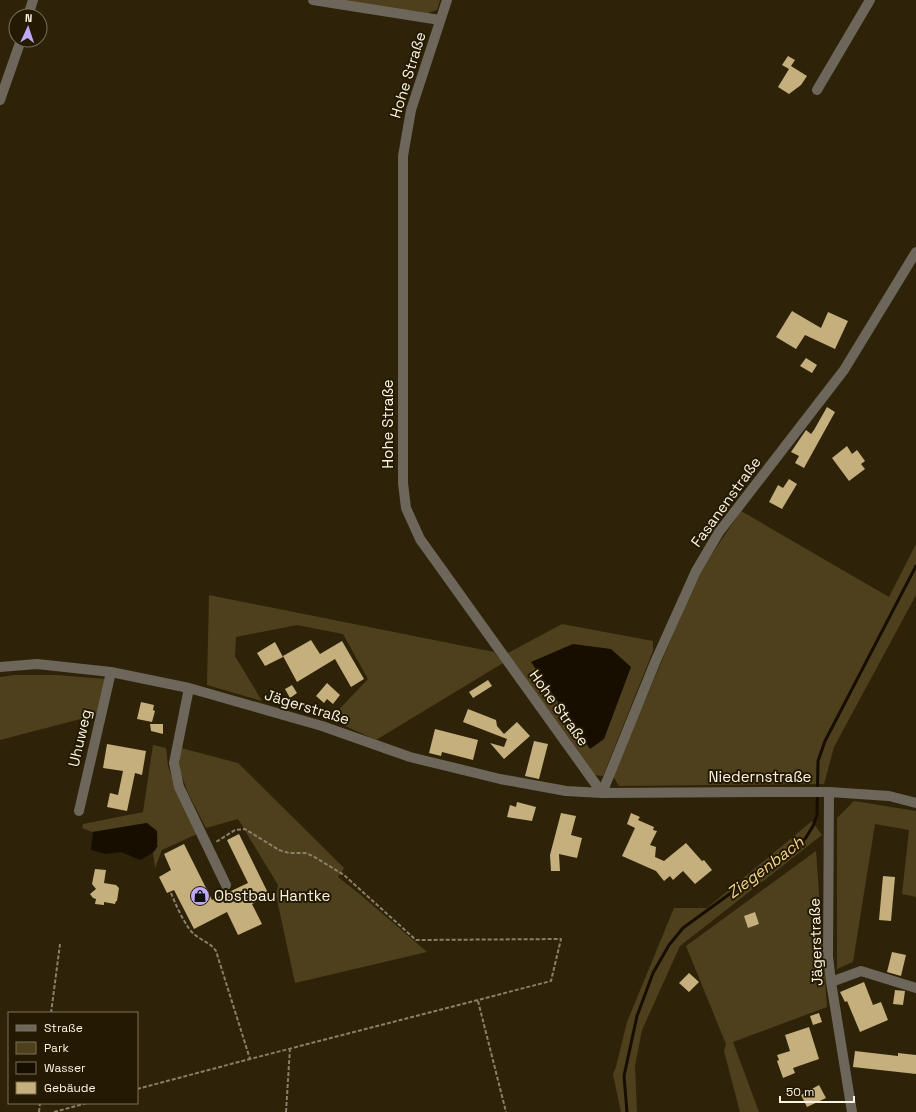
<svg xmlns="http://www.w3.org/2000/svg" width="916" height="1112" font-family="'Space Grotesk',sans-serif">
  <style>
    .green { fill: #4e401d }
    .water { fill: #170e00 }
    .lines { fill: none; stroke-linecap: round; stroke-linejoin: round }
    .stream { stroke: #170e00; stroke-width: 3 }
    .building { fill: #c4af7d }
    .path { stroke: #89806b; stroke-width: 2; stroke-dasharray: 4 2; stroke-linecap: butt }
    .minor { stroke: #6c675a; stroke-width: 10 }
    .labels { text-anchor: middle; stroke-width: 4; stroke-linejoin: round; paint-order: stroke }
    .street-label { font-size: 15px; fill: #fbf4e5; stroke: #241a01 }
    .poi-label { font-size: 15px; fill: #fbf4e5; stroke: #241a01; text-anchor: start }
    .water-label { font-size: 16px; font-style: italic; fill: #f6d78b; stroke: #241a01 }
  </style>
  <rect width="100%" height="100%" fill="#2e2309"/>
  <path class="green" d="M339 0H440L437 10 428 13Z
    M741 511 889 597 916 544V595L834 747 824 784 619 786 613 776 699 573Z
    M209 595 494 652 503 663 376 740 330 719 368 679 343 634 297 625 236 637 235 656 262 701 207 685Z
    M562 624 653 641V651L603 776 594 775 506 654Z
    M15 675H57L105 679 96 715 0 740V677Z
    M153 745 166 748 168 766 177 791 197 834 162 850 155 868 153 853 158 846 147 823 92 832 82 828 83 824 143 812Z
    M181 748 238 763 344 868 338 877 362 896 427 952 295 983 276 895 278 885 238 819 206 828 188 793 179 768Z
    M854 801 916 811V897L902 894 909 830 875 824 853 962 837 969V818Z
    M812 821 822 835 680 946 642 1030 635 1066 637 1112H621L613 1074 616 1067 627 1022 674 908H707Z
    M816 851 827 1007 733 1042 759 1112H740L724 1051 726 1044 686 946Z"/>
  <path class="water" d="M573 644 611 649 631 667 604 739 590 749 531 662Z
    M147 823 157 831C158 851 157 851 140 860L121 852 106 854 91 850 93 832Z"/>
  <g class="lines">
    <path class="stream" d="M627 1112 624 1076 637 1016 653 973 669 945 683 928 805 839 813 826 817 815 818 761 825 741 916 566"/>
  </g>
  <path class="building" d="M788 56 795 60 791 66 807 76 801 85 789 94 778 87 789 69 782 65Z
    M792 311 821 328 828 312 848 321 835 349 805 335 796 349 776 337Z
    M806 358 817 365 812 373 800 366Z
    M827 407 835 412 804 468 795 463 799 456 791 452 806 430 811 434 814 430Z
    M847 446 852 454 857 450 865 461 861 464 865 469 849 481 832 458Z
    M789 479 797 484 782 509 769 502 778 485 783 488Z
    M311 640 320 654 342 641 364 679 351 687 335 659 297 682 283 656Z
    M275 642 283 657 265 666 257 653Z
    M488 680 492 686 473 698 469 692Z
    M327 683 340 695 333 704 327 699 324 703 316 696Z
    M292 685 297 693 290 698 285 689Z
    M141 702 154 705 153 710 155 711 152 722 137 719Z
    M468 709 496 720 497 726 504 734 517 722 530 736 504 759 490 743 504 747 507 739 463 722Z
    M150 724H163V734L151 731Z
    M435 729 478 740 473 760 442 752 441 756 429 753Z
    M534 741 548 744 539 779 525 776Z
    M107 744 146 751 142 775 135 773 127 811 107 807 110 793 118 795 123 771 103 768Z
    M517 802 536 807 532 821 507 817 510 805 516 807Z
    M561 813 576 816 571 835 582 838 577 858 559 854 560 871H551L550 855Z
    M631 813 640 817 638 820 654 827 653 830 657 831 650 845 656 847 655 857 664 861 686 843 702 861 704 860 712 870 695 884 683 871 673 880 670 876 664 881 656 871 622 856 635 828 627 824Z
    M239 834 269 895 252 904 262 924 238 935 227 912 194 929 174 890 167 893 159 877 171 870 164 854 184 844 212 900 248 883 227 840Z
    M95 869 106 870 104 883 116 885 119 888 117 901H116L115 904 104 902V905L95 904 96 899 93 898 90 894 96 889 92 884Z
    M883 876 895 877 891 921 879 920Z
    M755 912 759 924 748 928 744 916Z
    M892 952 906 955 901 976 887 972Z
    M689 973 699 982 689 992 679 983Z
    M864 982 873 1005 881 1002 888 1020 860 1032 847 1001 845 1002 840 992Z
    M895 990 905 991 903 1005 893 1004Z
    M819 1013 822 1022 813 1025 810 1016Z
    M809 1027 819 1059 793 1068 795 1073 783 1078 777 1061 779 1060 777 1055 790 1051 785 1035Z
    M855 1051 898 1056V1053L916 1055V1074L853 1067Z
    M819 1085 826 1098 807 1107 801 1095Z"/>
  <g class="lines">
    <path class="path" d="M171 893C175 903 186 928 194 934 202 941 211 943 216 951L250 1059 551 981 561 939 416 940 344 875 313 856 305 853H289L279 850 245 829 235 830 216 842
      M478 1001 506 1112
      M51 1013 60 944
      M137 1089 250 1059
      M39 1112 40 1103
      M54 1112 87 1103
      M286 1112 290 1048"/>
    <path class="minor" d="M313 0 440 20
      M447 0 411 110 403 156V483L406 508 420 539 602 793
      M28 16 33 0
      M817 90 870 0
      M0 100 21 40
      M0 667 37 664 111 672 189 688 322 726 410 757 500 779 566 791 602 793 763 792H829L889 796 916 803
      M189 688 174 763 179 787 226 885
      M829 792 828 956 831 982 852 1112
      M602 793 656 660 696 571 719 532 844 370 916 252
      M79 811 111 672
      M831 982 861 971 916 988"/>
  </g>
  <defs>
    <symbol id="shop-disc" viewBox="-11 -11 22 22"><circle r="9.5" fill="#bfa9f4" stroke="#241a01"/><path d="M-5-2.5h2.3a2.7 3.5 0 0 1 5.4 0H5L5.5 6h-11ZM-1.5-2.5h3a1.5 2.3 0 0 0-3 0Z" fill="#111"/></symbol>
  </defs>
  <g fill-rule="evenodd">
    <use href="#shop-disc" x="189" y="885" width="22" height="22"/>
  </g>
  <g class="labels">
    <g class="street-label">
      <text transform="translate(408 75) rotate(-73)" y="5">Hohe Straße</text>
      <text transform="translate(388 424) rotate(-90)" y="5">Hohe Straße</text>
      <text transform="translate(726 502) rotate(-54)" y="5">Fasanenstraße</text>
      <text transform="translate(307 707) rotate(17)" y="5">Jägerstraße</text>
      <text transform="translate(559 708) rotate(54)" y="5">Hohe Straße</text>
      <text transform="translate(80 738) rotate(-77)" y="5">Uhuweg</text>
      <text x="760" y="782">Niedernstraße</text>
      <text transform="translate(816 942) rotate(-92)" y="5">Jägerstraße</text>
    </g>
    <g class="poi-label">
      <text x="214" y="901">Obstbau Hantke</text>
    </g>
    <g class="water-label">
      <text transform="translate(765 867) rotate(-37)" y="6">Ziegenbach</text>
    </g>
  </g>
  <rect x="8" y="1012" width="130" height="92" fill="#241a01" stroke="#7a715c"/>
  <rect x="16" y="1025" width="20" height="6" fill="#6c675a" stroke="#7a715c"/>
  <text x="44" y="1032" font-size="12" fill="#fbf4e5">Straße</text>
  <rect x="16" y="1042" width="20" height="12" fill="#4e401d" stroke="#7a715c"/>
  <text x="44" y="1052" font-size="12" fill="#fbf4e5">Park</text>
  <rect x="16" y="1062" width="20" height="12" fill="#170e00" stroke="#7a715c"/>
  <text x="44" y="1072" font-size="12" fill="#fbf4e5">Wasser</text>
  <rect x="16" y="1082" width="20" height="12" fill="#c4af7d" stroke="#7a715c"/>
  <text x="44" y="1092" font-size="12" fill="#fbf4e5">Gebäude</text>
  <g transform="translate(28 28) rotate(3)"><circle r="19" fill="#241a01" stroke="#7a715c"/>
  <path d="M0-3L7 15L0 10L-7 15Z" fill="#bfa9f4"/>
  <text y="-6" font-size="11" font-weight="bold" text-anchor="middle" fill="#fbf4e5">N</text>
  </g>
  <path d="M780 1096v6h74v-6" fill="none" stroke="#fbf4e5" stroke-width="2"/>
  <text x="786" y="1096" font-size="12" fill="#fbf4e5" stroke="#241a01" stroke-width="3" paint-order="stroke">50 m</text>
</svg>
